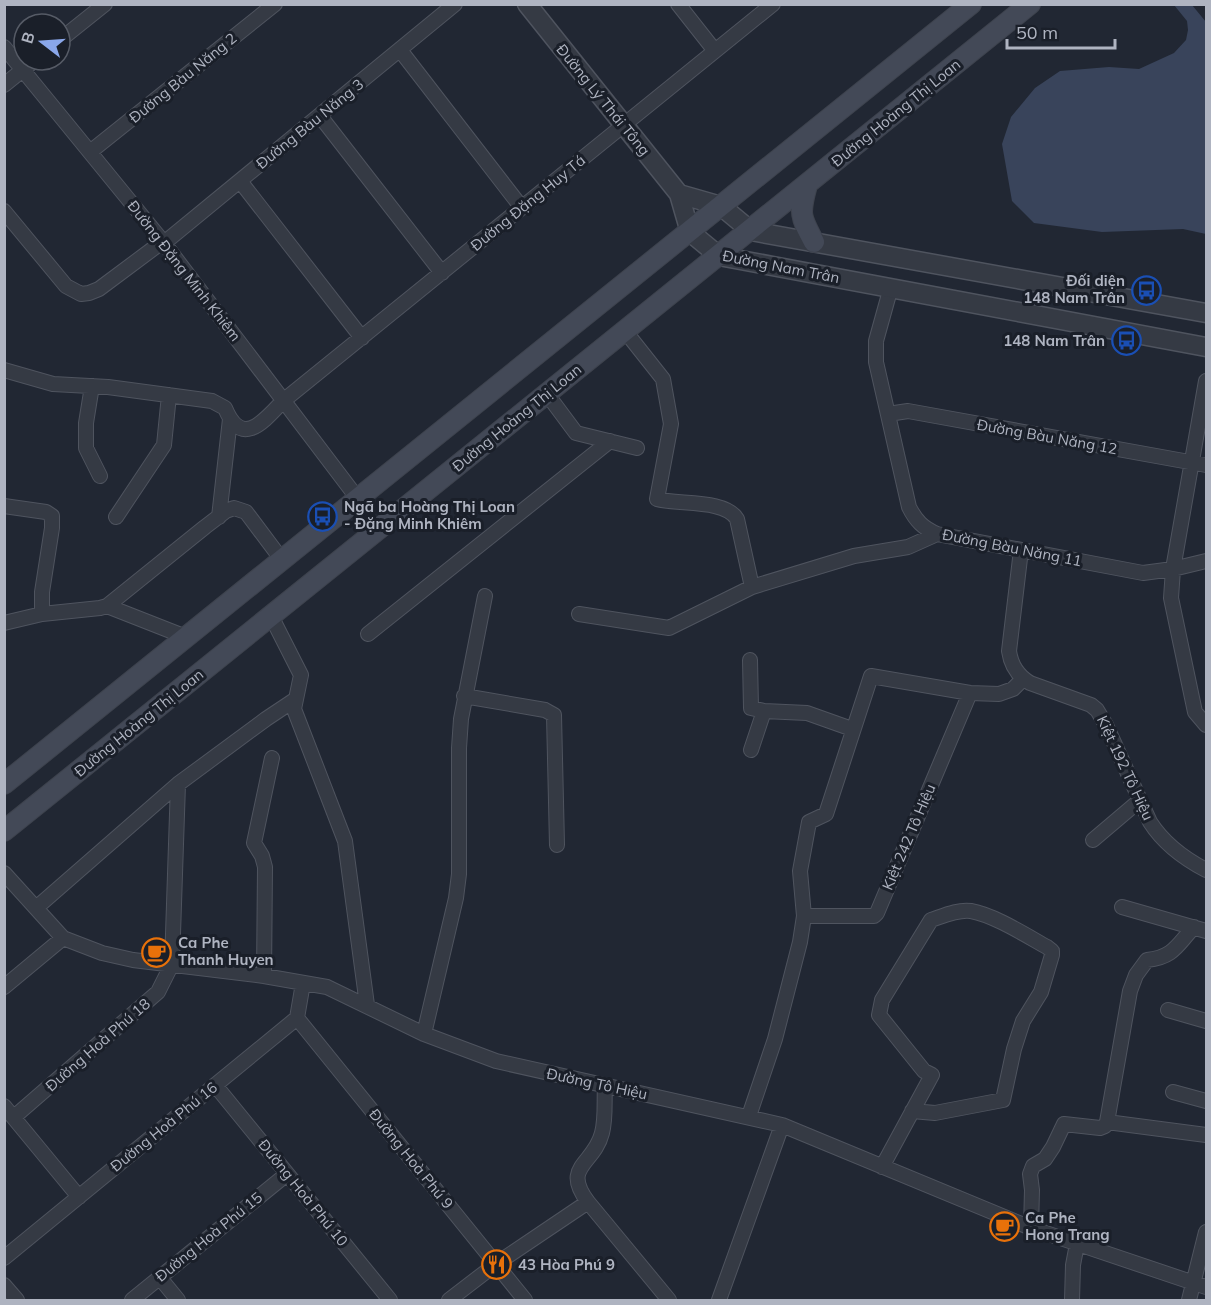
<svg xmlns="http://www.w3.org/2000/svg" width="1211" height="1305" font-family="Mulish,sans-serif">
  <style>
    .water { fill: #39445b }
    .lines { fill: none; stroke-linecap: round; stroke-linejoin: round }
    .minor-casing { stroke: #4f545f; stroke-width: 16 }
    .tertiary-casing { stroke: #4f545f; stroke-width: 21 }
    .secondary-casing { stroke: #3e434e; stroke-width: 22 }
    .minor { stroke: #353a44; stroke-width: 14 }
    .tertiary { stroke: #353a44; stroke-width: 18 }
    .secondary { stroke: #434957; stroke-width: 20 }
    .labels { text-anchor: middle; stroke-width: 6; stroke-linejoin: round; paint-order: stroke }
    .street-label { font-size: 15px; fill: #afb4c1; stroke: #1a1f29 }
    .poi-label { font-size: 15px; font-weight: bold; fill: #afb4c1; stroke: #1a1f29; text-anchor: start }
  </style>
  <rect width="100%" height="100%" fill="#212733"/>
  <path class="water" d="M1174 5H1192L1206 22V234L1183 229 1102 232 1034 223 1012 201 1002 144 1011 117 1035 88 1060 71 1109 67 1139 69 1174 53 1186 40 1188 30 1187 21Z"/>
  <g class="lines">
    <defs>
      <path id="minor" d="M678 4 715 51
        M60 40 105 4
        M4 47 164 243 358 499
        M400 50 522 208
        M4 85 35 60
        M320 116 442 273
        M90 152 275 4
        M240 181 362 338
        M4 211 66 286 81 294 89 293 99 289 162 242
        M164 243 455 4
        M891 287 876 341V362L909 507C916 521 923 528 937 534L1143 573 1173 569 1206 561
        M625 331 663 379 671 424 657 499C678 505 725 499 737 519L752 587
        M4 370 53 384 108 387 212 401 225 408C242 449 264 421 283 401L773 4
        M1206 381 1173 569 1171 598 1195 712 1206 725
        M92 386 86 423V448L100 476
        M547 394 576 433 637 448
        M888 414 908 411 1206 465
        M4 506 46 512 52 516V528L42 592V614
        M116 517 164 445 169 395
        M219 517 230 419
        M1021 550 1009 651C1011 665 1018 676 1030 683L1091 705 1097 710 1106 725 1150 822C1164 844 1183 858 1206 870
        M107 606 186 637
        M579 614 669 628 752 587 854 556 908 547 937 534
        M271 616 301 675 294 709 345 841 367 1005
        M4 623 42 614 100 608 107 606 205 527 226 511 234 508 246 512 282 560
        M368 634 610 441
        M750 660 751 708 764 711 807 713 852 729
        M464 696 545 710 554 715 557 845
        M751 750 764 711
        M1093 840 1139 801
        M4 873 63 938 102 953 133 960 264 976 327 987 424 1034 496 1061 782 1125 1031 1228 1206 1287
        M1122 907 1206 931
        M36 908 178 784 266 719 296 699
        M804 916H874L877 913 970 693
        M264 976 265 867 262 856 254 843 272 758
        M4 987 63 938
        M1168 1010 1206 1021
        M297 1018 525 1300
        M424 1034 456 898 459 874V748L461 719 485 596
        M215 1085 390 1300
        M1173 1092 1206 1101
        M4 1106 79 1197
        M749 1116 775 1039 800 942 804 916 800 871 809 822 826 814 871 676 970 693 999 694 1013 689 1023 679
        M14 1117 158 992 172 964 178 784
        M1107 1122 1206 1135
        M882 1167 932 1075 924 1071 879 1015 882 1000 931 920C943 916 958 909 971 911 994 915 1027 936 1047 947L1052 951V955L1041 992 1023 1021 1014 1049 1003 1100 935 1113 912 1111
        M588 1202C561 1166 594 1165 602 1133 606 1118 604 1101 605 1086
        M1031 1228 1032 1190 1030 1174 1033 1166 1045 1159 1053 1147 1064 1124 1100 1128 1105 1126 1107 1122 1130 991 1136 975 1147 960C1174 957 1177 945 1194 927
        M4 1258 297 1018 303 983
        M160 1278 178 1300
        M4 1285 17 1300
        M132 1300 287 1174
        M449 1300 496 1264 588 1202 669 1300
        M719 1300 782 1125
        M1072 1300 1073 1265 1077 1244
        M1189 1300 1206 1232"/>
      <path id="tertiary" d="M527 4 679 194 690 232 719 256 1206 347
        M679 194 721 206 751 231 1206 313"/>
      <path id="secondary" d="M807 185C799 214 800 216 814 242
        M4 784 971 4
        M4 831 1030 4"/>
    </defs>
    <use href="#minor" class="minor-casing"/>
    <use href="#tertiary" class="tertiary-casing"/>
    <use href="#secondary" class="secondary-casing"/>
    <use href="#minor" class="minor"/>
    <use href="#tertiary" class="tertiary"/>
    <use href="#secondary" class="secondary"/>
  </g>
  <defs>
    <symbol id="bus-ring" viewBox="-11 -11 22 22"><circle r="9.5" fill="#1a1f29" stroke="#1a4fb4" stroke-width="1.5"/><path d="M-5-6H5V4H4V6H2V4H-2V6H-4V4H-5ZM-3.5-4V0h7V-4ZM-3.5 1.2v1.5H-2V1.2ZM2 1.2v1.5H3.5V1.2Z" fill="#1a4fb4"/></symbol>
    <symbol id="cafe-ring" viewBox="-11 -11 22 22"><circle r="9.5" fill="#1a1f29" stroke="#e8710a" stroke-width="1.5"/><path d="M-5.5-4.5H6V0H3Q3 3.5 0 3.5H-2.5Q-5.5 3.5-5.5 0ZM3-3.2v2h1.7v-2ZM-6 4.5H4V6H-6Z" fill="#e8710a"/></symbol>
    <symbol id="restaurant-ring" viewBox="-11 -11 22 22"><circle r="9.5" fill="#1a1f29" stroke="#e8710a" stroke-width="1.5"/><path d="M-5-6h1v4h1v-4h1v4h1v-4h1v5L-1.5 .5V6h-2V.5L-5-1ZM5-6V6H3V1.5H1.5Q1.5-4 5-6Z" fill="#e8710a"/></symbol>
  </defs>
  <g fill-rule="evenodd">
    <use href="#bus-ring" x="1130" y="274" width="33" height="33"/>
    <use href="#bus-ring" x="1110" y="324" width="33" height="33"/>
    <use href="#bus-ring" x="306" y="500" width="33" height="33"/>
    <use href="#cafe-ring" x="140" y="936" width="33" height="33"/>
    <use href="#cafe-ring" x="988" y="1210" width="33" height="33"/>
    <use href="#restaurant-ring" x="480" y="1248" width="33" height="33"/>
  </g>
  <g class="labels">
    <g class="street-label">
      <text transform="translate(183 78) rotate(-39)" y="5">Đường Bàu Năng 2</text>
      <text transform="translate(603 100) rotate(51)" y="5">Đường Lý Thái Tông</text>
      <text transform="translate(896 113) rotate(-39)" y="5">Đường Hoàng Thị Loan</text>
      <text transform="translate(310 124) rotate(-39)" y="5">Đường Bàu Năng 3</text>
      <text transform="translate(528 203) rotate(-39)" y="5">Đường Đặng Huy Tá</text>
      <text transform="translate(781 267) rotate(11)" y="5">Đường Nam Trân</text>
      <text transform="translate(184 271) rotate(52)" y="5">Đường Đặng Minh Khiêm</text>
      <text transform="translate(517 418) rotate(-39)" y="5">Đường Hoàng Thị Loan</text>
      <text transform="translate(1047 437) rotate(10)" y="5">Đường Bàu Năng 12</text>
      <text transform="translate(1012 548) rotate(11)" y="5">Đường Bàu Năng 11</text>
      <text transform="translate(139 723) rotate(-39)" y="5">Đường Hoàng Thị Loan</text>
      <text transform="translate(1125 768) rotate(65)" y="5">Kiệt 192 Tô Hiệu</text>
      <text transform="translate(909 837) rotate(-67)" y="5">Kiệt 242 Tô Hiệu</text>
      <text transform="translate(98 1045) rotate(-41)" y="5">Đường Hoà Phú 18</text>
      <text transform="translate(597 1084) rotate(12)" y="5">Đường Tô Hiệu</text>
      <text transform="translate(164 1127) rotate(-39)" y="5">Đường Hoà Phú 16</text>
      <text transform="translate(411 1159) rotate(51)" y="5">Đường Hoà Phú 9</text>
      <text transform="translate(303 1193) rotate(51)" y="5">Đường Hoà Phú 10</text>
      <text transform="translate(209 1237) rotate(-39)" y="5">Đường Hoà Phú 15</text>
    </g>
    <g class="poi-label">
      <text x="1125" y="286" text-anchor="end">Đối diện<tspan x="1125" dy="17">148 Nam Trân</tspan></text>
      <text x="1105" y="346" text-anchor="end">148 Nam Trân</text>
      <text x="344" y="512">Ngã ba Hoàng Thị Loan<tspan x="344" dy="17">- Đặng Minh Khiêm</tspan></text>
      <text x="178" y="948">Ca Phe<tspan x="178" dy="17">Thanh Huyen</tspan></text>
      <text x="1025" y="1223">Ca Phe<tspan x="1025" dy="17">Hong Trang</tspan></text>
      <text x="518" y="1270">43 Hòa Phú 9</text>
    </g>
  </g>
  <rect width="1211" height="1305" fill="none" stroke="#afb4c1" stroke-width="12"/>
  <g transform="translate(42 42) rotate(287)"><circle r="28" fill="#1a1f29" stroke="#565b66" stroke-width="1.5"/>
  <path d="M0-4.5L10 22L0 15L-10 22Z" fill="#8aa7ea"/>
  <text y="-9" font-size="16" font-weight="bold" text-anchor="middle" fill="#afb4c1">B</text>
  </g>
  <path d="M1007 39v9h108v-9" fill="none" stroke="#afb4c1" stroke-width="3"/>
  <text x="1016" y="39" font-size="18" fill="#afb4c1" stroke="#1a1f29" stroke-width="4.5" paint-order="stroke">50 m</text>
</svg>
